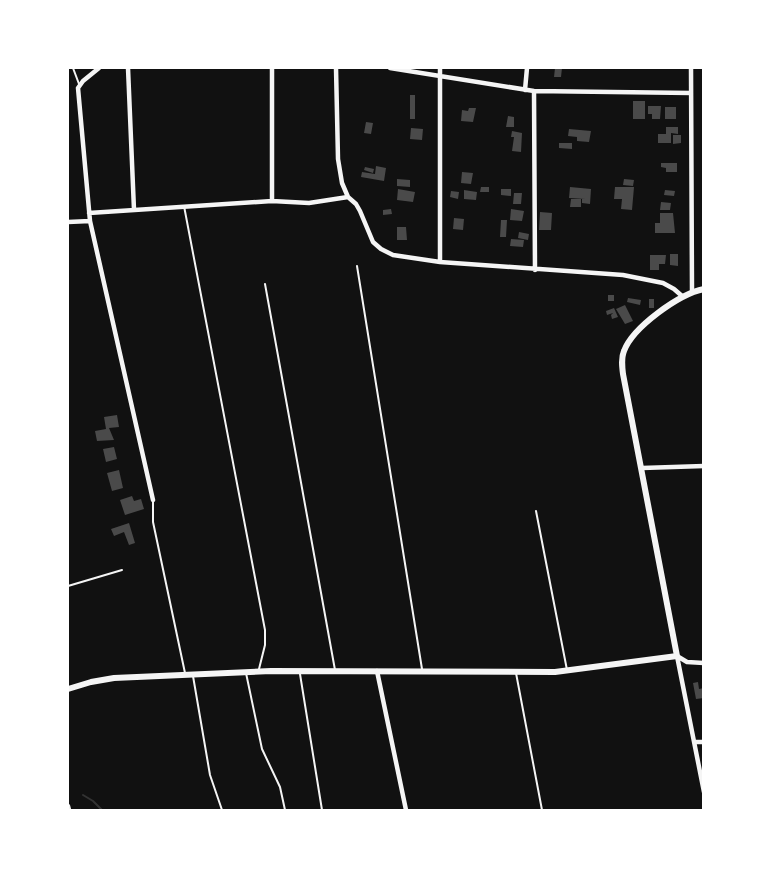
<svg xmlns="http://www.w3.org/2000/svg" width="771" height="878" font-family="'Sofia Sans Condensed',sans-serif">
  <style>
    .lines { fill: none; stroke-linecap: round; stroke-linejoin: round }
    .stream { stroke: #333; stroke-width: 2 }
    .building { fill: #4a4a4a }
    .service { stroke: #f5f5f5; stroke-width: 2 }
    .minor { stroke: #f5f5f5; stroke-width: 4.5 }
    .tertiary { stroke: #f5f5f5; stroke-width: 6 }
  </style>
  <rect width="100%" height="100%" fill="#111"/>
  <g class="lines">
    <path class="stream" d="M83 795 93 801 102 810"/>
  </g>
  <path class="building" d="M555 68H562L561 77H554Z
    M410 95H415V119H410Z
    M633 101H645V119H633Z
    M648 106H661L660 119H652V114H648Z
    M665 107H676V119H665Z
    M469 108H476L473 122 461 121 462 110 468 111Z
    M508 116 514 117V127H506Z
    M366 122 373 123 371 134 364 133Z
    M666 127H678V134L671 133V143H658V134H666Z
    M411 128 423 129 422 140 410 139Z
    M569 129 591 131 589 142 577 141V137L568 136Z
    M512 131 522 133 521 152 512 151 514 137H511Z
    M673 135H681V143L673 144Z
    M559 143H572V149L559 148Z
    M661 163H677V172H666V168L661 167Z
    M376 166 386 168 384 181 361 177 362 172 375 174Z
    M365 167 374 169 373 173 364 170Z
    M462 172 473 173 471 184 461 183Z
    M397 179 410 180V187L397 186Z
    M624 179 634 180 633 186 623 185Z
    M481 187H489V192H480Z
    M570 187 591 189 590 204 582 203V199H585L569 198Z
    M615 187H634L632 210 621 209 622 199H614Z
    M398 189 415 192 413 202 397 200Z
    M501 189H511V196L501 195Z
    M464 190 477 192 476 200 464 199Z
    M665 190 675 191 674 196 664 195Z
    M451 191 459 192 458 199 450 197Z
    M514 193H522L521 204H513Z
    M571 199H581V207H570Z
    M661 202 671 203 670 210H660Z
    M391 209 392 214 383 215V210Z
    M511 209 524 211 522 221 510 220Z
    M540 212 552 213 551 230H539Z
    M660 213H673L675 233H655V223H660Z
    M454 218 464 219 463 230 453 229Z
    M501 220H507L506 237H500Z
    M397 227H406L407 240H397Z
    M519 232 529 234 528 240 518 238Z
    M511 239 524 240 523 247 510 246Z
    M670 254H678V266L670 265Z
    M650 255H666L665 264H659V270H650Z
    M608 295H614V301H608Z
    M628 298 641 300 640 305 627 302Z
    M649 299H654V308H649Z
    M625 305 633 321 625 324 616 309Z
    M614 308 618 317 612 319 611 315 613 313 607 315 606 311Z
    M117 415 119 427 109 428 114 440 97 441 95 431 106 429 104 417Z
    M114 447 117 459 106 462 103 449Z
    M119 470 123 488 112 491 107 473Z
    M132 496 134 501 141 499 144 509 125 515 120 500Z
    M129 523 135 543 129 545 124 532 114 536 111 529Z
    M698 682 699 689 704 688V698L696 699 693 683Z"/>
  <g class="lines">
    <path class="service" d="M73 68 79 84
      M184 206 265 630V645L259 669
      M357 266 422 669
      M265 284 335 670
      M153 500V522L185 673
      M536 511 567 670
      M68 586 122 570
      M246 673 262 749 280 787 285 810
      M516 673 542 810
      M300 674 322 810
      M193 676 210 775 222 810"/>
    <path class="minor" d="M99 68 83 81 78 88 90 221 153 500
      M128 68 134 210
      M336 68 338 159 342 183 348 197 356 204 360 211 373 242 381 249 393 255 440 262 623 275 663 283 674 289 682 296
      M390 68 534 91 691 93
      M440 68V262
      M691 68 692 292
      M525 90 527 68
      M534 91 535 270
      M272 201V68
      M89 213 272 201 309 203 348 197
      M68 222 90 221
      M642 468 704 466
      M677 656 704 792
      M677 656 687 662 704 663
      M377 671 406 810
      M694 742H704
      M68 806 69 810"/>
    <path class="tertiary" d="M68 689 91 682 114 678 271 671 555 672 677 656 623 374C622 366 621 358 624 351 633 327 679 294 704 289"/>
  </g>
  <rect width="771" height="878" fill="none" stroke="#ffffff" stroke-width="138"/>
</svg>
